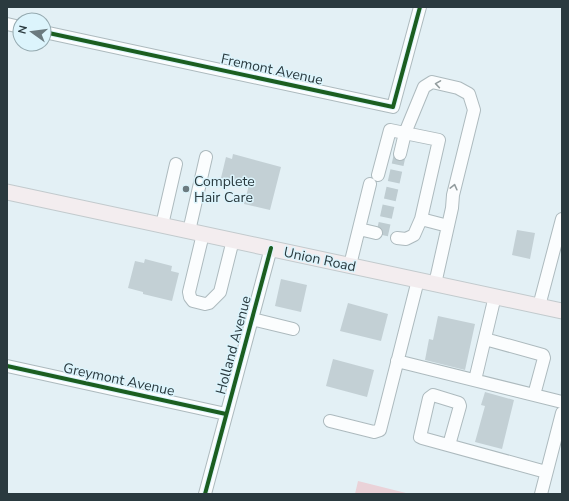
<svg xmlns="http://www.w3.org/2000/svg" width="569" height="501" font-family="'Nunito Sans',sans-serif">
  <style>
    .green { fill: #ead2d8 }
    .building { fill: #c3d0d5 }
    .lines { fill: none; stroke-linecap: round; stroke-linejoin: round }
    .minor-tunnel { stroke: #beccd1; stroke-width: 12; stroke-dasharray: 12 6; stroke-linecap: butt }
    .minor-casing { stroke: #adbabe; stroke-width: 14 }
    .major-casing { stroke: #c2cacd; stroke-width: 17 }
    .minor { stroke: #fbfdfe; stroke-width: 12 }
    .major { stroke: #f3edef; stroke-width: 15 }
    .cycleway-casing { stroke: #dcf4fc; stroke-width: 6 }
    .cycleway { stroke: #1b5e20; stroke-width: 4 }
    .oneway { stroke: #929c9e }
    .poi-dot { fill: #6b7a7f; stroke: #dcf4fc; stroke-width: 1.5 }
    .labels { text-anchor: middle; stroke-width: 3; stroke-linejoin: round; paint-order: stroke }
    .street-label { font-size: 14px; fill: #2a3a3f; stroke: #dcf4fc }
    .poi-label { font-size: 14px; fill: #2a3a3f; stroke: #dcf4fc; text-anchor: start }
  </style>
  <rect width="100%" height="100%" fill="#e3f0f5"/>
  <path class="green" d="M358 481 410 494H355Z"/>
  <path class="building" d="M233 154 281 167 270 210 244 204 249 185 221 178 226 157 232 159Z
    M517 230 535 233 530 259 512 255Z
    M145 259 172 266 171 271 179 273 172 301 143 294V292L128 288 135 261 144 263Z
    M281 279 307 285 301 312 275 306Z
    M348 303 388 314 381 341 340 331Z
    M438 316 475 324 465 370 425 360 429 339 433 340Z
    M333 359 374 370 367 397 326 386Z
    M485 392 514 400 502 449 475 442 485 406 481 405Z"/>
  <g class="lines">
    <path class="minor-tunnel" d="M382 235 400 154"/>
    <defs>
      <path id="minor" d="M7 24 20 27
        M44 32 393 107 420 7
        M400 154 405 133 424 87 432 82 458 88 469 94 474 110 453 195 452 208 435 284
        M378 175 390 130 439 140 421 219 414 235 406 239 397 238
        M421 219 448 226
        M162 225 176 164
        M359 229 376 233
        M189 231 206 157
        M203 234 189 292 190 297 193 301 205 304 209 303 220 292 233 240
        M350 265 370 184
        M539 306 562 219
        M252 319 293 329
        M485 339 543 355 544 358 534 395
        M397 361 562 402
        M7 366 226 414
        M475 380 495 296
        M330 421 374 432 380 430 418 280
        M449 445 460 406 459 403 433 395 429 398 420 437 422 438 546 472
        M205 494 271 248
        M541 494 562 413"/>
      <path id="major" d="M7 192 562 311"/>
    </defs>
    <use href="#minor" class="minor-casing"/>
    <use href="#major" class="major-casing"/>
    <use href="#minor" class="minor"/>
    <use href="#major" class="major"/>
    <defs>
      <path id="cycleway" d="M44 32 393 107 420 7
        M7 366 226 414
        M205 494 271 248"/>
    </defs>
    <use href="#cycleway" class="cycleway-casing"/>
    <use href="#cycleway" class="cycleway"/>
  </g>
  <defs><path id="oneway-chevron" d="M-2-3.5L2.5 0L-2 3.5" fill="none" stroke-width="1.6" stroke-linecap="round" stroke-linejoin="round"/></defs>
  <g class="oneway">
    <use href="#oneway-chevron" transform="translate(438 84) rotate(-171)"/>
    <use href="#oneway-chevron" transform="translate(454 187) rotate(-76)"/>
  </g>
  <circle class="poi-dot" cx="186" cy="189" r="4"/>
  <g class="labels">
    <g class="street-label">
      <text transform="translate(272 69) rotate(12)" y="5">Fremont Avenue</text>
      <text transform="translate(320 259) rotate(12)" y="5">Union Road</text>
      <text transform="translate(233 345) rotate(-75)" y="5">Holland Avenue</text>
      <text transform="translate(119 379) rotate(12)" y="5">Greymont Avenue</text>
    </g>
    <g class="poi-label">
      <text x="194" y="186">Complete<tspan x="194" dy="16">Hair Care</tspan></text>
    </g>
  </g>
  <rect width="569" height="501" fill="none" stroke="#2a3a3f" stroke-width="16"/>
  <g transform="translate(32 32) rotate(284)"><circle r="19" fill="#dcf4fc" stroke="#95aab0"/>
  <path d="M0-3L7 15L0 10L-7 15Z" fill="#6b7a7f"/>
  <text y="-6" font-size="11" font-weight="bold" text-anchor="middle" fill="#2a3a3f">N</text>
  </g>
</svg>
